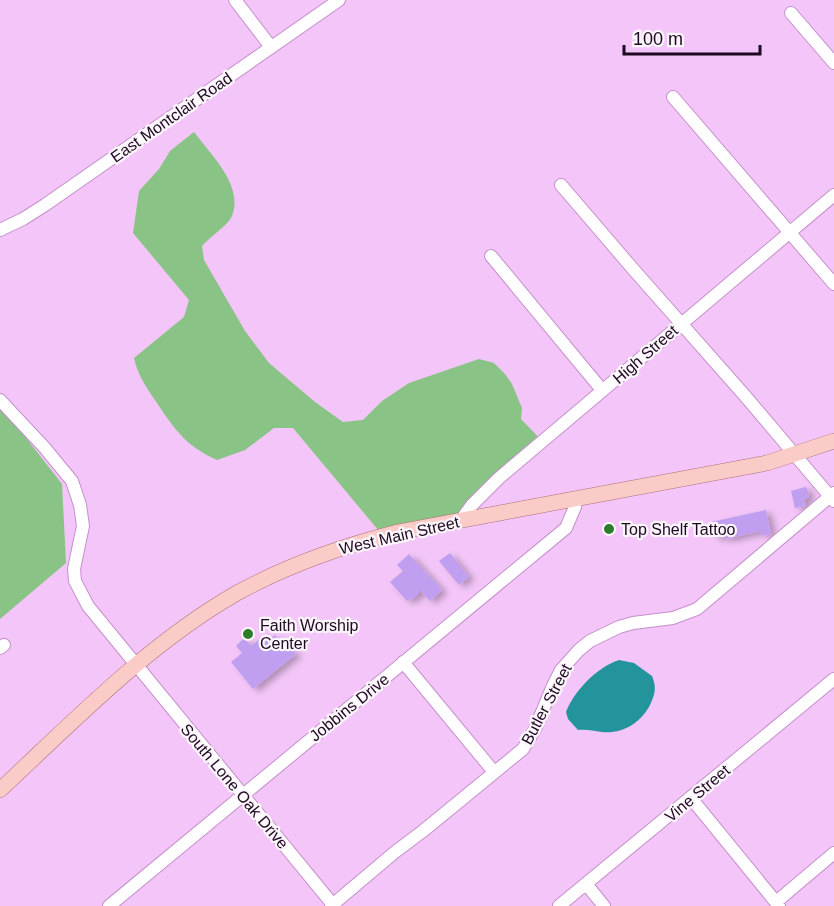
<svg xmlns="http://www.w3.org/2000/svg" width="834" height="906" font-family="Arial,sans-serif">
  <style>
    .green { fill: #89c385 }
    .water { fill: #24949c }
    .building { fill: #c09ef0; filter: url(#shadow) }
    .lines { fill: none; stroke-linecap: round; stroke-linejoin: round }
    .minor-casing { stroke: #c68fcd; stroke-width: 14 }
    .major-casing { stroke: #ab7076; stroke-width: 16 }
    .minor { stroke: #fff; stroke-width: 12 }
    .major { stroke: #fbcbc8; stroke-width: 15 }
    .poi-dot { fill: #2b7d28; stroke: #fcf6fc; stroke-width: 2 }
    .labels { text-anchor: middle; stroke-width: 4.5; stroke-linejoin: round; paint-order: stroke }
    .street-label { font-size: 16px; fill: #1d0920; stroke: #fcf6fc }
    .poi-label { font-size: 16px; fill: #1d0920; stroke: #fcf6fc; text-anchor: start }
  </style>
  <defs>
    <filter id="shadow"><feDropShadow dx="5.5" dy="3" stdDeviation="3" flood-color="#0004"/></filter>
  </defs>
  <rect width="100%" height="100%" fill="#f3c5f8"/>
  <path class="green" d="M194 132C210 154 244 185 232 216 229 224 209 238 202 246L204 260 245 331 269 363 315 402 343 422 363 420 382 401 409 383 479 359 494 363 505 374 512 384 522 408 521 419 544 443 467 514 379 531 293 428H274L245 450 217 460C186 446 175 430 157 403 147 388 138 376 134 358L184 317 189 300 133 233 139 191 159 169 170 151Z
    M0 408 16 425 62 484 66 563 0 619Z"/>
  <path class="water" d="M619 660 634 663 652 676C657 688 655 695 649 707 639 724 622 734 602 732 593 731 587 729 578 730L568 719 566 712C574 691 597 667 619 660Z"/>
  <path class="building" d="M805 487 807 488 809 497 804 500 806 506 795 508 791 491Z
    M766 510 771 534 762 536 761 531 726 539 725 536 715 538 711 522Z
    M450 553 469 577 459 585 439 561Z
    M409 554 442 590 430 601 420 590V592L412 600 410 598 407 601 390 582 403 571 397 565Z
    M264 635 268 641 275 635 287 651 291 648 296 654 253 689 231 662 242 653 236 646 244 638 251 646Z"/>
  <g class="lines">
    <defs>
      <path id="minor" d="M235 0 271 47
        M791 13 834 63
        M673 97 834 284
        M561 185 633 269 746 397 834 501
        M0 230 23 219 45 205 339 0
        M491 256 602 390
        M0 400 44 447 72 481 80 505 83 526 74 569 75 581 88 606 334 906
        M461 520 472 505 499 478 834 195
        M0 648 4 645
        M403 662 494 772
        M691 798 779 906
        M586 884 604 906
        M776 902 834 853
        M109 906 566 528 575 507 576 499
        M331 906 395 852 423 831 523 749 535 729 552 688 561 670 579 650 590 641 619 627 633 623 673 618 697 609 834 493
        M559 906 834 679"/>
      <path id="major" d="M0 790C75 720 148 644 237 593 288 565 342 546 398 532L767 463 834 441"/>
    </defs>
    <use href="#minor" class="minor-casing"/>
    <use href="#major" class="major-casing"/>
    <use href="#minor" class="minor"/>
    <use href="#major" class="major"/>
  </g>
  <g class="poi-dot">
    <circle cx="609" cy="529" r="6"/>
    <circle cx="248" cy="634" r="6"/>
  </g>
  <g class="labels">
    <g class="street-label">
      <text transform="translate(171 117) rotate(-35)" y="6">East Montclair Road</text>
      <text transform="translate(645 354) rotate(-41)" y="6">High Street</text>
      <text transform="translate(399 535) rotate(-13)" y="6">West Main Street</text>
      <text transform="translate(546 704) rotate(-62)" y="6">Butler Street</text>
      <text transform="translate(349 707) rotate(-39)" y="6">Jobbins Drive</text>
      <text transform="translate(235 786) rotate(50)" y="6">South Lone Oak Drive</text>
      <text transform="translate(697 793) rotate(-40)" y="6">Vine Street</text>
    </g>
    <g class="poi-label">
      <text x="621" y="535">Top Shelf Tattoo</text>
      <text x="260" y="631">Faith Worship<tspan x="260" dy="18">Center</tspan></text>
    </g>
  </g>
  <path d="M624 45v9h136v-9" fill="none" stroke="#1d0920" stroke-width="3"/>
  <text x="633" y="45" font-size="18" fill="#1d0920" stroke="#fcf6fc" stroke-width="4.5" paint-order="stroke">100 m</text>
</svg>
